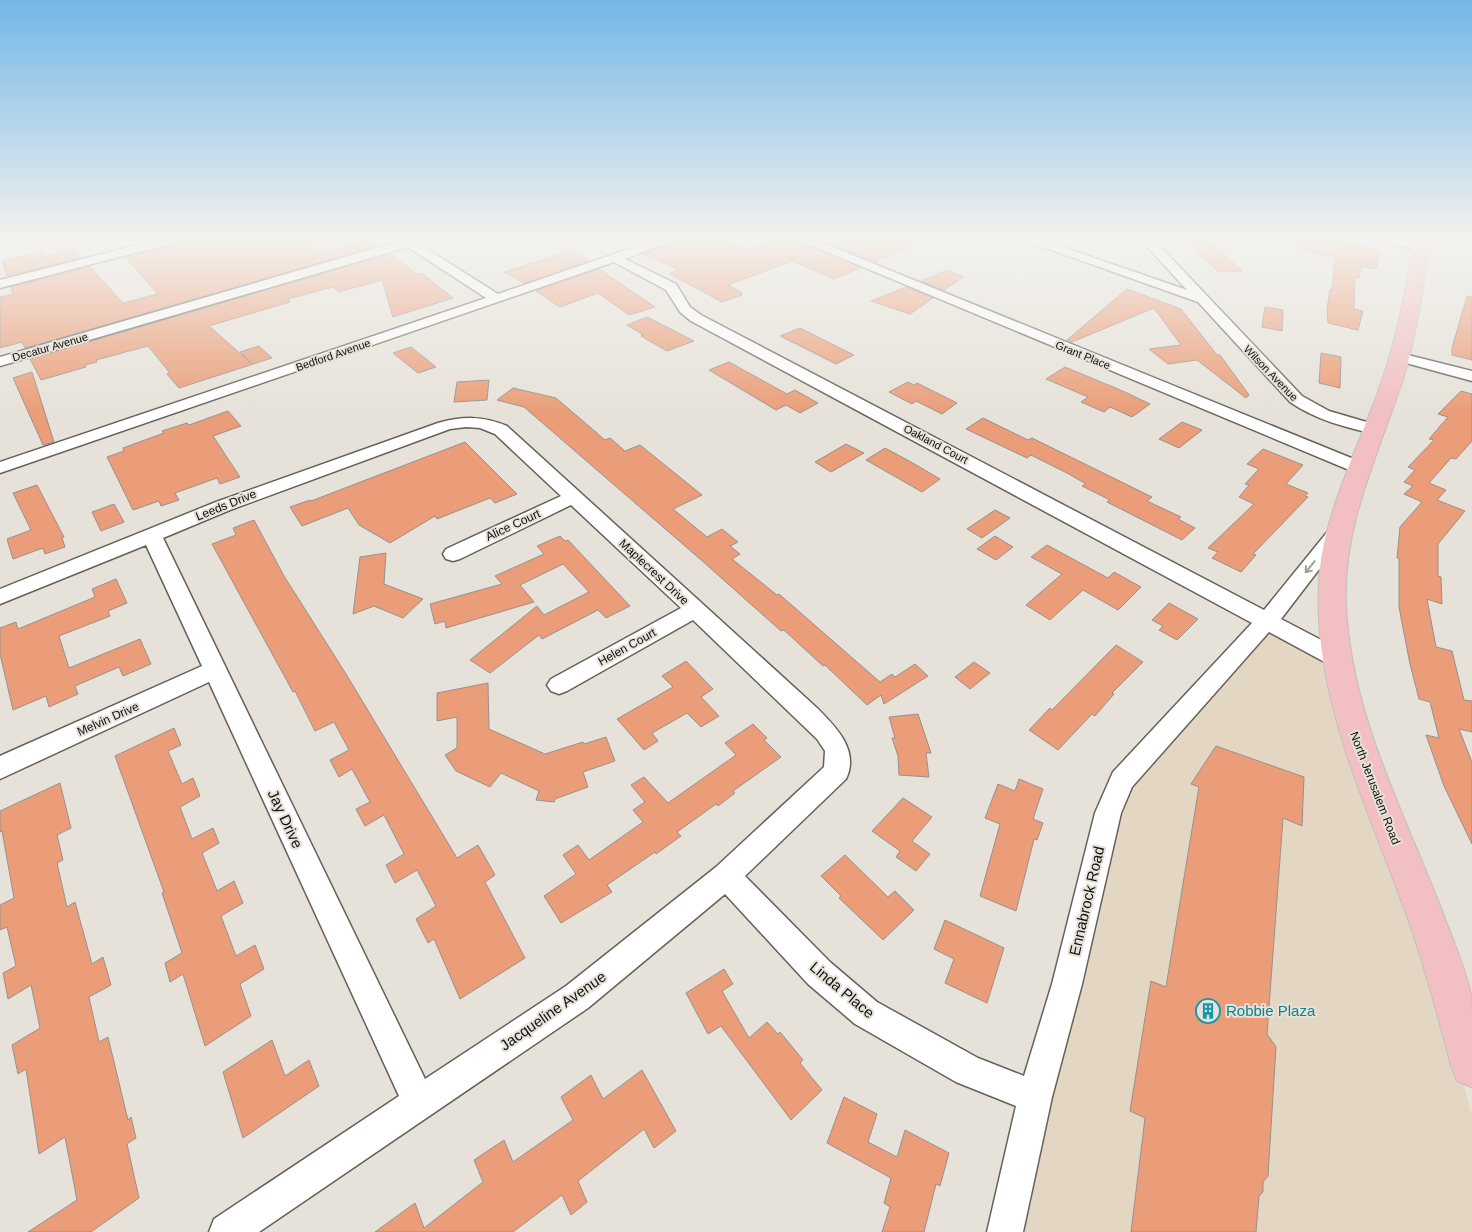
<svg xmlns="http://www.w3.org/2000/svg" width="1472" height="1232" font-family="Arial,sans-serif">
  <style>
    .commercial { fill: #e3d7c3 }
    .building { fill: #ea9d78; stroke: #99908c }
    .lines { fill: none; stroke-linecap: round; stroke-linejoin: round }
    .minor-casing { stroke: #65615a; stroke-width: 3 }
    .major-casing { stroke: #c1c1c0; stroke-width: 2 }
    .minor { fill: #fff; fill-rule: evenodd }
    .major { fill: #f2bfc2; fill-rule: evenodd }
    .oneway { stroke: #a09f9f }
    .labels { text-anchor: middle; stroke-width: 4; stroke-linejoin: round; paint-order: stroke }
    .far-street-label { font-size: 11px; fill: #12100e; stroke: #e6e2d9 }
    .street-label { font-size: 12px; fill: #12100e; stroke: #e6e2d9 }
    .near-street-label { font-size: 15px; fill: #12100e; stroke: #e6e2d9 }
    .near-culture-label { font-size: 15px; fill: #0d838f; stroke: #e6e2d9; text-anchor: start }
  </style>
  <rect width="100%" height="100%" fill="#e6e2d9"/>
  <path class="commercial" d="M1271 627 1329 659 1435 976 1472 1116V1232H1019L1113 827 1129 784Z"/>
  <path class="building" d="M177 241H316L318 254 362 241H370L377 246 25 348 22 342 0 348V297L13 294 11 287 90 267 123 303 158 294 125 257 173 245Z
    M673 241H730L749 250 769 241H799L860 268 834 279 792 261 728 285 742 293 740 294 742 295 722 302 670 274 679 270 643 254Z
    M824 241H922L874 262Z
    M1185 241H1209L1243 271 1219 272Z
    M1299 241H1340L1380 251 1376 269 1361 266 1359 278 1355 277 1354 309 1363 311 1358 330 1328 323 1327 309 1330 290H1332L1335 257 1299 250Z
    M74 249 81 257 7 276 2 261 42 252 44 257Z
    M573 250 587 258 588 261 524 283 504 272Z
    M390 254 417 274 421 273 429 279 453 298 393 317 382 280 338 292 333 287 288 299 290 302 209 326 252 364 240 352 259 346 272 358 179 388 167 374 170 373 148 346 96 360 97 362 85 365 86 367 41 380 30 359Z
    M599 269 655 307 629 315 598 293 560 307 536 291Z
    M947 270 964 277 944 290 921 281Z
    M906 287 933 298 910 314 871 301Z
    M1127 289 1181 309 1217 355H1220L1249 395 1246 398 1197 360 1168 364 1149 349 1181 345 1154 308 1072 342 1067 340Z
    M1467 296 1472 297V360L1452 355V348Z
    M1265 307 1283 310 1282 331 1262 327Z
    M647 317 694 341 667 351 641 336 643 335 627 325Z
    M800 328 854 355 836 364 780 336Z
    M411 347 436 367 418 373 393 353Z
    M1321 353 1341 357 1340 388 1319 383Z
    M729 362 787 394 795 390 818 403 800 413 786 405 776 410 709 370Z
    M1065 367 1125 392 1150 404 1132 417 1110 407 1104 412 1081 402 1088 397 1046 379Z
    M32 372 54 442 43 445 13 378Z
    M489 380 487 400 454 402 457 382Z
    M908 382 914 385 917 383 957 403 942 414 916 401 912 404 889 392Z
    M513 388 556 398 605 440 610 438 625 451 640 445 702 495 673 509 707 537 722 529 738 542 730 546 740 554 732 559 777 595 779 594 880 682 892 674 895 677 915 664 928 676 884 704 881 695 867 705 825 665 823 666 784 630 781 631 700 559 524 407 497 400Z
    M1461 391 1472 394V441L1456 459 1451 458 1429 483 1446 490 1437 500 1465 511 1438 544V576L1441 577 1442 604 1427 599 1436 647 1452 651 1464 700 1472 701V732L1459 729 1472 762V844L1444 786 1426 735 1439 738 1430 702 1419 699 1410 664 1399 607V558H1397L1400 527 1422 502 1404 494 1413 486 1404 482 1415 470 1408 467 1434 440 1429 439 1448 417 1438 414Z
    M228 411 241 426 213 436 240 477 220 484 217 478 175 493 179 500 161 506 159 501 133 510 107 457 124 451 123 448 164 433 162 431 187 423 189 425Z
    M983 418 1028 440 1032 438 1152 497 1147 501 1181 517 1178 519 1195 528 1182 540 1107 502 1110 500 1082 486 1086 484 1067 473 1031 455 1027 458 966 429Z
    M1182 422 1202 430 1179 448 1159 439Z
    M465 442 517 494 495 503 490 498 437 519 435 516 390 543 359 525 348 508 302 526 290 507 310 500 311 501Z
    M846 444 864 453 831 472 815 462Z
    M885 448 911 462 940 479 922 492 866 460Z
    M1263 449 1303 465 1286 484 1308 493 1305 496 1308 497 1253 554 1256 555 1241 572 1212 558 1218 552 1208 548 1254 504 1239 497 1249 485 1245 484 1259 469 1247 464Z
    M37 485 64 537 62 538 65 547 45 554 43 548 13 559 7 539 31 530 13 493Z
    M114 504 124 522 101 531 92 512Z
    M995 510 1010 518 982 538 967 529Z
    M254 520 284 576 346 674 457 858 478 845 495 875 485 882 525 958 460 999 434 939 428 943 416 919 436 906 417 870 395 883 386 865 404 854 384 815 365 826 356 809 370 802 352 769 339 777 330 760 349 750 334 722 315 731 295 691 293 692 212 544 236 535 233 528Z
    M560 536 565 541 568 540 630 606 606 618 598 610 542 639 539 635 490 673 470 660 537 606 544 615 589 592 563 564 520 585 534 602 446 628 445 621 435 624 430 604 502 584 495 576 544 554 537 546Z
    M995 536 1013 547 996 560 977 549Z
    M1047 545 1108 578 1114 572 1141 587 1118 610 1083 590 1050 620 1026 605 1062 574 1031 557Z
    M386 553 384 584 423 599 403 618 374 606 353 614 360 557Z
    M116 579 127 603 108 611 110 616 59 636 69 668 140 639 151 664 123 676 119 667 75 686 78 694 49 707 46 696 13 710 0 654V628L16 622 18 629 95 597 92 589Z
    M1169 603 1198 619 1177 640 1159 630 1163 626 1152 620Z
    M1116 645 1143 662 1112 693 1114 694 1095 716 1092 714 1058 750 1029 730 1050 708 1052 710Z
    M686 661 713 689 701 697 719 716 701 727 687 713 652 733 658 741 644 750 617 719 673 687 662 676Z
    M974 662 990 673 970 689 955 677Z
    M488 683 489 729 545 754 583 742 584 744 606 737 615 761 583 772 588 787 555 799 554 802 536 800 539 791 501 773 490 787 456 771 445 755 457 748V717L437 721V693Z
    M918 714 931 753H926L929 777 899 775 898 756 892 738H895L889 717Z
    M753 724 767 738 764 740 781 757 733 791 735 793 718 806 716 804 677 832 681 836 656 854 655 852 607 885 612 892 561 923 544 896 576 874 563 855 578 845 589 860 643 822 633 810 645 802 631 785 644 777 668 803 736 755 725 743Z
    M174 728 181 745 168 751 182 784 193 778 200 796 180 807 192 839 213 828 219 843 202 853 217 891 234 881 243 903 221 916 236 956 255 945 264 969 240 984 251 1016 205 1046 183 974 170 982 165 963 182 953 162 893 164 892 115 756Z
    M1216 746 1304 777 1302 826 1283 818 1267 1034 1276 1047 1268 1176 1263 1182V1192L1259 1196 1256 1232H1131L1145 1118 1130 1111 1151 981 1166 987 1199 787 1191 784Z
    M1019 779 1043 789 1033 819 1043 823 1037 840 1034 839 1016 911 980 896 1000 824 985 818 998 784 1015 791Z
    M60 783 71 828 57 835 63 860 57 863 67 907 75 902 92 964 103 957 111 985 89 997 99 1042 108 1037 128 1120 131 1117 136 1138 127 1144 139 1198 91 1232H28L77 1200 65 1137 39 1154 26 1069 18 1074 12 1045 40 1028 31 985 8 999 3 973 16 966 7 927 0 930V905L14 898 2 831 0 832V811Z
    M903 798 932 817 912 841 930 854 916 871 896 857 900 851 872 831Z
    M845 855 888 897 895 891 914 910 883 940 839 898 841 896 821 876Z
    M945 920 1004 948 987 1003 945 983 954 959 934 949Z
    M724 969 733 984 722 991 749 1038 767 1022 778 1034 780 1032 803 1060 800 1063 822 1090 791 1120 721 1026 708 1034 686 993Z
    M272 1040 285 1076 309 1060 319 1086 243 1138 223 1072Z
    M642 1070 676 1131 654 1148 644 1129 578 1181 587 1202 571 1215 562 1195 513 1232H375L415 1203 424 1228 483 1182 474 1160 504 1140 513 1162 573 1120 561 1097 591 1075 603 1099Z
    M844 1097 877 1114 868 1142 897 1157 905 1130 949 1153 940 1186 936 1184 924 1232H882L890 1207 884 1203 891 1178 827 1143Z"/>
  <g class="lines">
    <defs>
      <path id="minor" d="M153 241H175L173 243 0 288V280Z
        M400 241H423L419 244 498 294 652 241H671L625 259 676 284 690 307 701 315 1264 610 1333 525 1340 523 1347 525 1350 529 1281 619 1346 653 1349 659 1346 665 1338 667 1330 665 1269 632 1132 787 1121 813 1082 984 1052 1097 1023 1232H987L1016 1106 956 1082 855 1024 808 984 725 894 588 1008 259 1232H209L214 1219 399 1096 209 682 0 779V756L202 666 146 545 0 604V589L216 502 438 423C463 416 483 416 507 426L816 707C835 726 860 750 846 779L745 876 830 962 877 1002 978 1058 1024 1076 1052 984 1095 813 1113 772 1252 623 691 321 680 312 666 290 614 262 0 473V462L486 298 408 247 0 366V357ZM466 427 480 428 495 434 561 496 446 549 443 554 446 559 453 561 460 559 571 505 681 608 551 679 547 685 551 691 559 694 567 691 693 620 817 739 825 751 824 767 716 867 566 986 425 1079 163 538 230 510 450 429Z
        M801 241H818L1366 464 1369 468 1366 472 1360 473 1354 472Z
        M1026 241H1045L1187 290 1142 241H1155L1302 396 1329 411 1380 426 1382 429 1380 432 1374 434C1345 427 1316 420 1290 402L1198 302Z
        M1386 241H1411L1425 244 1427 247 1421 251 1388 243Z
        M1400 353 1472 371V381L1395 360 1393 357 1395 354Z"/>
      <path id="major" d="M1414 241H1430C1423 287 1417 332 1404 376 1380 451 1342 525 1346 605 1351 719 1408 819 1447 924 1456 947 1466 971 1471 995 1472 1004 1472 1016 1472 1025 1472 1046 1472 1067 1472 1087L1457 1081 1451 1066C1436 1008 1420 949 1398 892 1359 787 1306 676 1321 560 1329 506 1359 444 1378 392 1396 343 1406 293 1414 241Z"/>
    </defs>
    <use href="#minor" class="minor-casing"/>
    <use href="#major" class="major-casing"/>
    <use href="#minor" class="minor"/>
    <use href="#major" class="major"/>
  </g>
  <defs><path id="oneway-shaft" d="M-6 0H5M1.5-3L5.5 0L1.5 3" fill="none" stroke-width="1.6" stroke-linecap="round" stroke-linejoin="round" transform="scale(1.25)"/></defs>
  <use class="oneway" href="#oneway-shaft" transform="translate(1310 567) rotate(129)"/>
  <linearGradient id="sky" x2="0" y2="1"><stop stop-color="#73b7e8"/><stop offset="0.58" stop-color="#f4f2ee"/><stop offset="1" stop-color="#f4f2ee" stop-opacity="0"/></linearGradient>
  <rect width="1472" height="414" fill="url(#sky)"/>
  <defs>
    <symbol id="building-ring" viewBox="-11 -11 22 22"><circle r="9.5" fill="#e6e2d9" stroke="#0f9aa8" stroke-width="1.5"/><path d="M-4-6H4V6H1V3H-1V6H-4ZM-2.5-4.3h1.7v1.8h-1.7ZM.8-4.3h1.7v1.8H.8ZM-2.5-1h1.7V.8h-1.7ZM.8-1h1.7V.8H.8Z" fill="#0f9aa8"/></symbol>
  </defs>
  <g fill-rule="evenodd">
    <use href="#building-ring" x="1194" y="997" width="28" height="28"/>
  </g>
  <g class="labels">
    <g class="far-street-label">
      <text transform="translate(50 347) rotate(-16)" y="4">Decatur Avenue</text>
      <text transform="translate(333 355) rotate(-19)" y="4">Bedford Avenue</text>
      <text transform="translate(1083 355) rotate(22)" y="4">Grant Place</text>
      <text transform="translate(1271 373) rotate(46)" y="4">Wilson Avenue</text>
      <text transform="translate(936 444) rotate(28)" y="4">Oakland Court</text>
    </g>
    <g class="street-label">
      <text transform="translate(226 505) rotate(-22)" y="4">Leeds Drive</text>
      <text transform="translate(513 525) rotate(-25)" y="4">Alice Court</text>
      <text transform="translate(654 572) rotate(43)" y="4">Maplecrest Drive</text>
      <text transform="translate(627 647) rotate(-29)" y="4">Helen Court</text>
      <text transform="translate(108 719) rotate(-24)" y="4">Melvin Drive</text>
      <text transform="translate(1375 788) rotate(69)" y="4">North Jerusalem Road</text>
    </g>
    <g class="near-street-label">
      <text transform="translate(285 819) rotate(65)" y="5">Jay Drive</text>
      <text transform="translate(1087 901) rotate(-77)" y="5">Ennabrock Road</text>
      <text transform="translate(842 990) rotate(40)" y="5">Linda Place</text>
      <text transform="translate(553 1011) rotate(-35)" y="5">Jacqueline Avenue</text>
    </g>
    <g class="near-culture-label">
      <text x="1226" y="1016">Robbie Plaza</text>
    </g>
  </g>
</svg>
